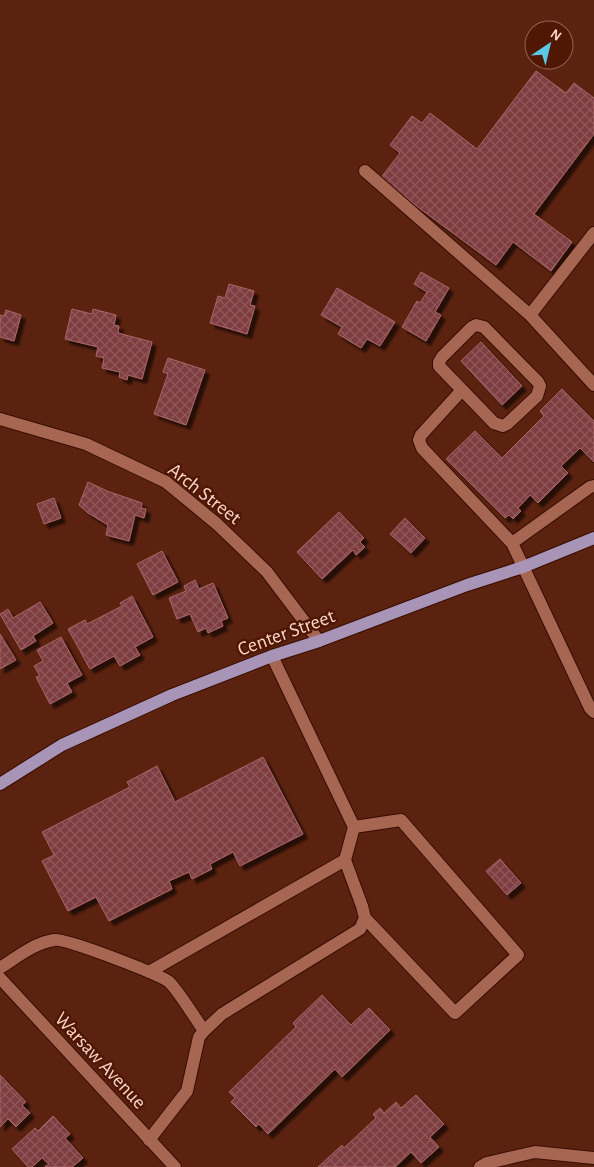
<svg xmlns="http://www.w3.org/2000/svg" width="594" height="1167" font-family="'Alegreya Sans',sans-serif">
  <style>
    .building { fill: url(#building-cross-hatch); stroke: #aa6567; filter: url(#shadow) }
    .lines { fill: none; stroke-linecap: round; stroke-linejoin: round }
    .service-casing { stroke: #380d02; stroke-width: 14 }
    .minor-casing { stroke: #380d02; stroke-width: 14 }
    .primary-casing { stroke: #380d02; stroke-width: 14 }
    .service { stroke: #a66651; stroke-width: 12 }
    .minor { stroke: #a66651; stroke-width: 12 }
    .primary { stroke: #a894b6; stroke-width: 12 }
    .labels { text-anchor: middle; stroke-width: 5; stroke-linejoin: round; paint-order: stroke }
    .street-label { font-size: 20px; fill: #fbd6ca; stroke: #4f1704 }
  </style>
  <defs>
    <pattern id="building-cross-hatch" width="8" height="8" patternUnits="userSpaceOnUse" patternTransform="scale(1.25)"><rect width="8" height="8" fill="#7e3d41"/><path d="M0 0l8 8M0 8l8-8" fill="none" stroke="#91585b"/></pattern>
    <filter id="shadow"><feDropShadow dx="4.5" dy="4.5" stdDeviation="1" flood-color="#0009"/></filter>
  </defs>
  <rect width="100%" height="100%" fill="#5b220f"/>
  <path class="building" d="M536 71 566 93 574 83 594 98V134L534 214 572 242 551 271 513 242 496 265 380 179 400 153 390 145 412 116 422 123 430 113 477 149Z
    M421 272 449 288 435 312 441 315 426 341 402 327 417 301 420 303 427 292 414 284Z
    M229 284 254 291 250 305 255 306 247 334 210 323 218 296 225 298Z
    M337 288 395 322 380 346 367 339 361 348 338 334 342 327 321 315Z
    M72 309 92 314 93 309 116 315 114 325 119 326 118 333 152 342 142 379 128 375 127 380 119 377 120 372 102 368 104 358 96 356 98 347 65 339Z
    M6 310 21 315 14 341 0 337V315L4 316Z
    M481 342 522 386 502 405 461 361Z
    M168 358 205 370 186 425 154 414 168 374 163 372Z
    M562 389 594 421V462L580 448 561 466 568 473 538 503 530 495 518 508 521 511 513 519 509 515 505 518 446 459 475 431 502 458 544 416 540 411Z
    M88 482 107 491 142 503 141 508 146 509 144 518 135 515 129 541 106 535 108 525 88 513 79 505Z
    M54 498 61 518 44 524 37 504Z
    M339 512 364 538 360 542 365 547 356 555 353 550 322 579 297 552Z
    M405 518 425 538 411 553 390 534Z
    M162 551 178 582 153 595 137 564Z
    M195 580 199 589 213 583 228 618 221 621 223 626 208 633 206 628 198 632 190 614 177 619 169 598 186 591 184 586Z
    M132 596 153 637 135 647 140 655 120 666 114 656 90 669 68 629 85 620 87 624 122 606 120 603Z
    M40 602 53 623 33 636 36 641 21 650 0 614 8 609 13 618Z
    M0 634 16 660 0 669Z
    M61 637 82 675 67 683 72 692 50 704 36 677 40 676 34 666 43 661 37 650Z
    M263 757 303 834 240 866 233 852 210 864 212 869 192 879 189 872 169 881 172 889 109 921 96 897 68 911 42 861 54 855 42 832 130 787 127 782 157 766 175 802Z
    M500 859 521 883 507 895 486 871Z
    M322 995 351 1025 369 1008 390 1030 342 1077 335 1069 268 1134 259 1124 256 1127 231 1102 235 1098 229 1092 296 1027 293 1023Z
    M0 1075 26 1102 22 1105 30 1113 16 1127 8 1119 0 1127Z
    M416 1095 444 1124 430 1137 439 1147 421 1163 411 1152 395 1167H318L342 1145 344 1148 376 1118 373 1114 380 1108 384 1113 396 1102 401 1108Z
    M53 1116 70 1134 65 1138 83 1158 72 1167H45L49 1164 42 1158 32 1167H28L12 1149 35 1128 38 1131Z"/>
  <g class="lines">
    <defs>
      <path id="service" d="M365 171 530 315
        M594 233 530 315 594 385
        M476 325 484 327 538 382 540 386 537 396 507 424 503 426 494 423 439 366V362L442 357 472 327Z
        M462 390 421 435 419 440 422 448 512 543 590 487 594 486
        M512 543 590 708 594 712
        M354 827 401 820 518 955 455 1013 365 918
        M0 968C16 958 34 943 54 940 66 938 155 973 168 981 176 987 197 1021 204 1031
        M149 972 345 860
        M149 1140 187 1091 199 1037 204 1031 222 1014 360 929 365 918 362 906 345 860 354 827 272 656
        M480 1167 487 1163 535 1152 594 1158"/>
      <path id="minor" d="M0 419 86 444 166 482 217 524 267 572 319 641
        M0 978 175 1167"/>
      <path id="primary" d="M0 784 62 745 172 695 272 656 319 641 467 585 523 567 594 538"/>
    </defs>
    <use href="#service" class="service-casing"/>
    <use href="#minor" class="minor-casing"/>
    <use href="#primary" class="primary-casing"/>
    <use href="#service" class="service"/>
    <use href="#minor" class="minor"/>
    <use href="#primary" class="primary"/>
  </g>
  <g class="labels">
    <g class="street-label">
      <text transform="translate(205 493) rotate(38)" y="7">Arch Street</text>
      <text transform="translate(286 632) rotate(-20)" y="7">Center Street</text>
      <text transform="translate(101 1060) rotate(47)" y="7">Warsaw Avenue</text>
    </g>
  </g>
  <g transform="translate(549 45) rotate(35)"><circle r="24" fill="#4f1704" stroke="#946353"/>
  <path d="M0-4L9 19L0 12L-9 19Z" fill="#5ac8e5"/>
  <text y="-8" font-size="14" font-weight="bold" text-anchor="middle" fill="#fbd6ca">N</text>
  </g>
</svg>
